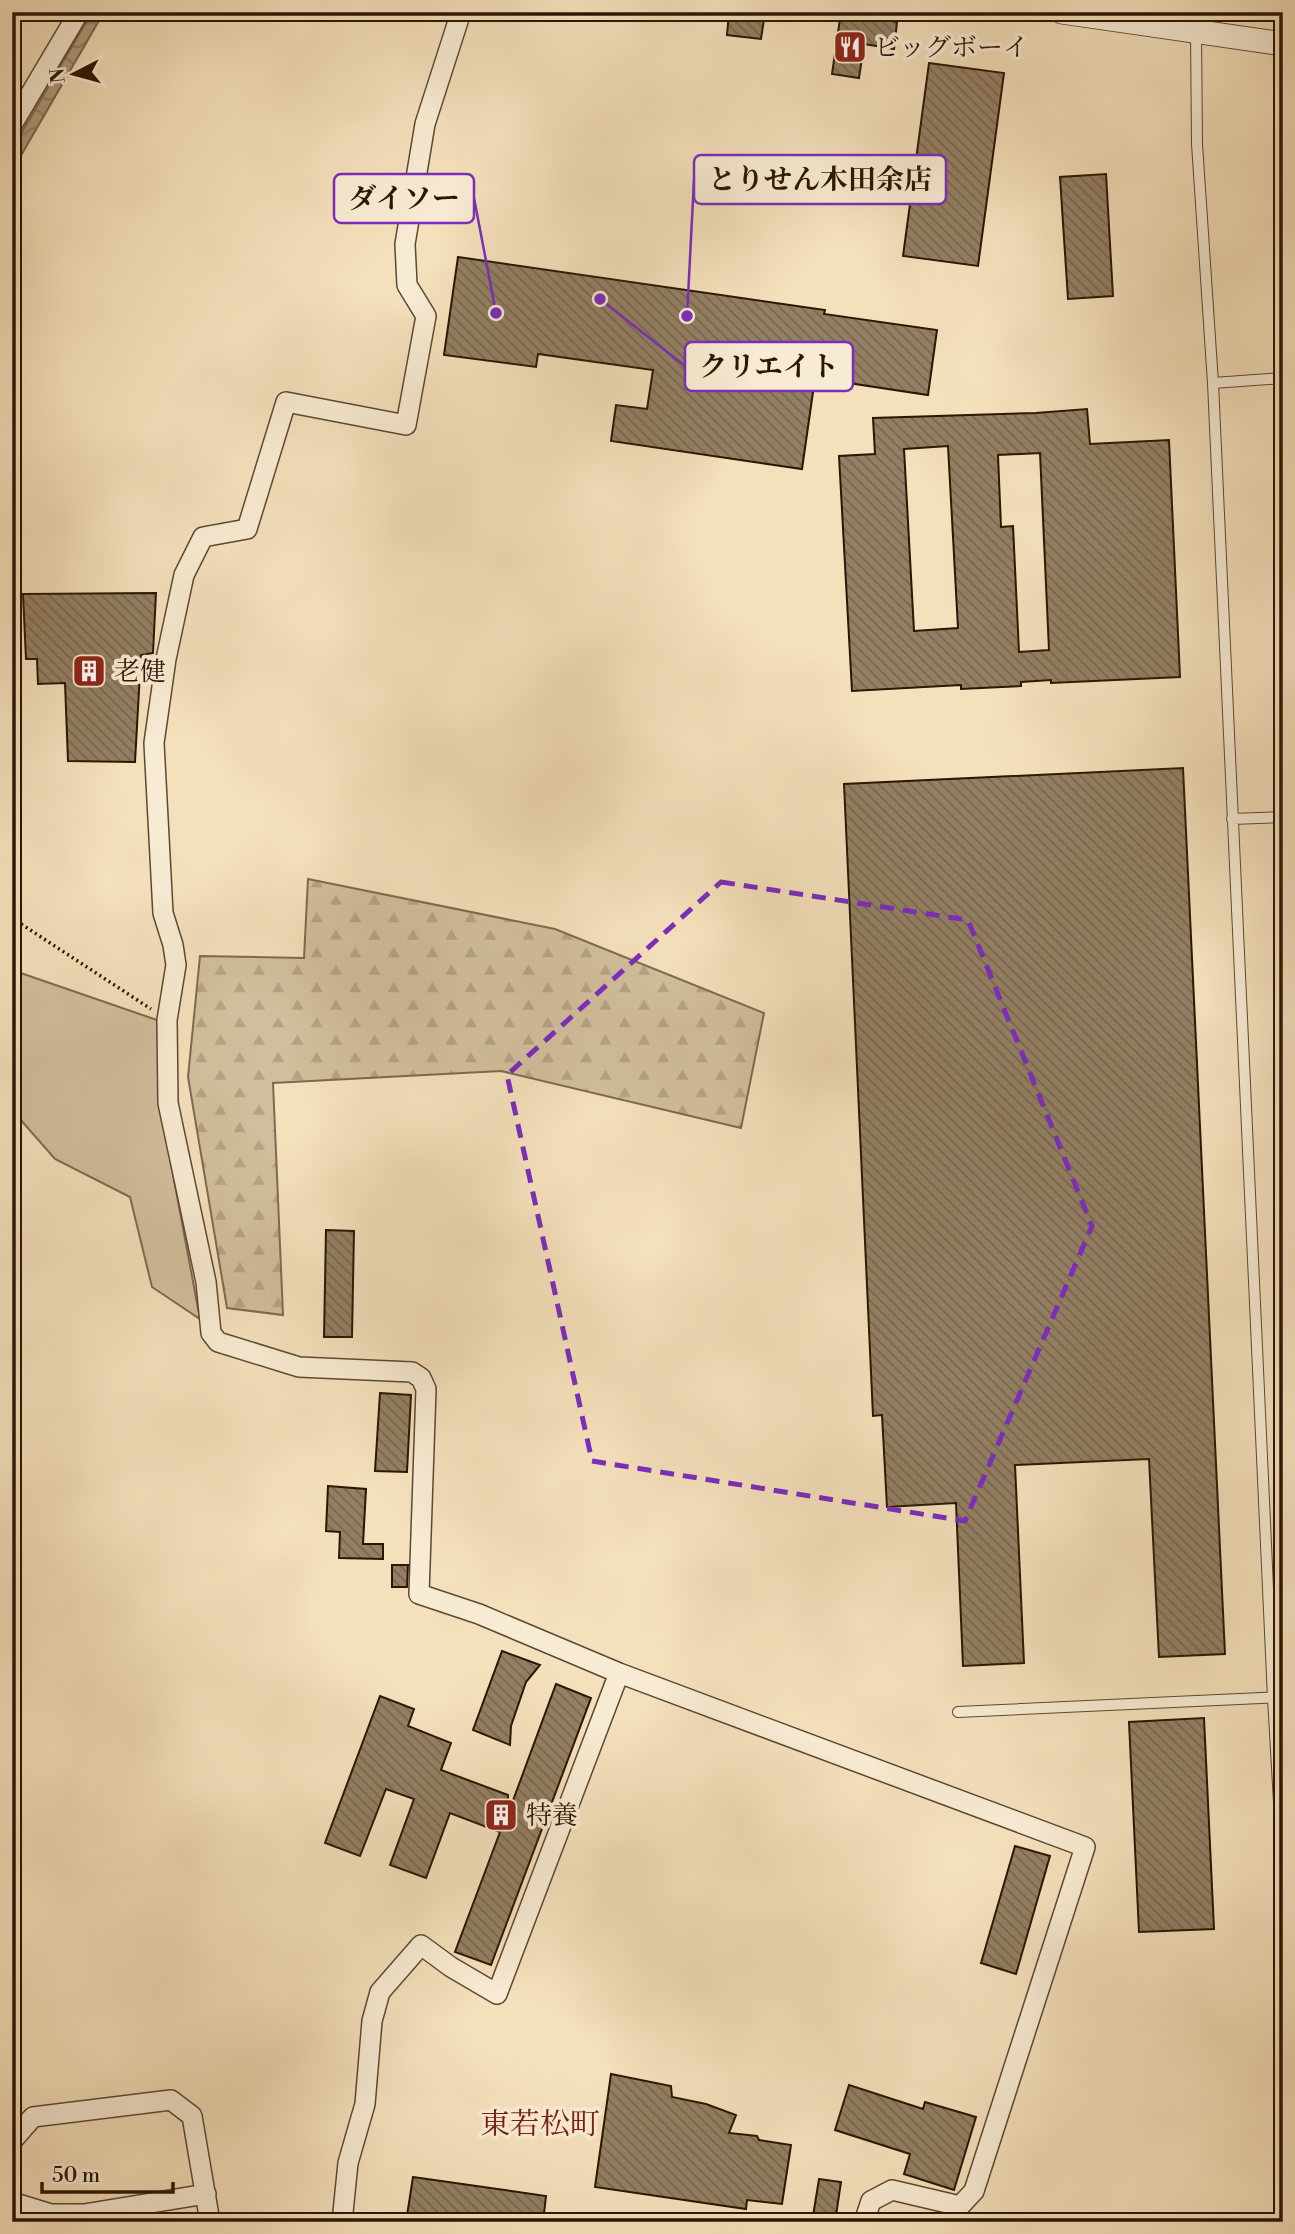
<svg xmlns="http://www.w3.org/2000/svg" width="1295" height="2234" font-family="'Libre Bodoni','Noto Serif JP',serif">
  <style>
    .grass { fill: #d2be9c; stroke: #7e6a50; stroke-width: 2 }
    .forest { fill: url(#forest-firs); stroke: #7e6a50; stroke-width: 2 }
    .water { fill: url(#water-waves); stroke: #7a664d; stroke-width: 2 }
    .building { fill: url(#building-back-hatch); stroke: #2a1604; stroke-width: 2; fill-rule: evenodd }
    .lines { fill: none; stroke-linecap: round; stroke-linejoin: round }
    .service-casing { stroke: #5c4832; stroke-width: 12 }
    .minor-casing { stroke: #5c4832; stroke-width: 22 }
    .tertiary-casing { stroke: #5c4832; stroke-width: 25 }
    .path { stroke: #2a1604; stroke-width: 3.5; stroke-dasharray: 2 3.5; stroke-linecap: butt }
    .service { stroke: #f8ebd3; stroke-width: 10 }
    .minor { stroke: #f8ebd3; stroke-width: 19 }
    .tertiary { stroke: #f8ebd3; stroke-width: 23 }
    .marked { fill: none; stroke: #7b2cbf; stroke-width: 5; stroke-dasharray: 14 9; stroke-linejoin: round }
    .labels { text-anchor: middle; stroke-width: 7; stroke-linejoin: round; paint-order: stroke }
    .poi-label { font-size: 26px; fill: #2a1604; stroke: #f8ebd3; text-anchor: start }
    .quarter-label { font-size: 30px; fill: #7a1f14; stroke: #f8ebd3 }
    .leader { fill: none; stroke: #7b2cbf; stroke-width: 2.5 }
    .callout-dot { fill: #7b2cbf; stroke: #f8ebd3; stroke-width: 2.5 }
    .callout { fill: #f8ebd3; stroke: #7b2cbf; stroke-width: 2.5 }
    .callout-label { font-size: 28px; text-anchor: middle; font-weight: bold; fill: #2a1604 }
  </style>
  <defs>
    <pattern id="forest-firs" width="22" height="20" patternUnits="userSpaceOnUse" patternTransform="scale(1.75)"><rect width="22" height="20" fill="#d2be9c"/><path d="M5 1l3.5 6h-7zM16 11l3.5 6h-7z" fill="#b4a385"/></pattern>
    <pattern id="water-waves" width="16" height="10" patternUnits="userSpaceOnUse" patternTransform="scale(1.75)"><rect width="16" height="10" fill="#af9b7d"/><path d="M0 5q4-4 8 0t8 0" fill="none" stroke="#8f7d64"/></pattern>
    <pattern id="building-back-hatch" width="6" height="6" patternUnits="userSpaceOnUse" patternTransform="scale(1.75)"><rect width="6" height="6" fill="#937f63"/><path d="M-1 5l2 2M0 0l6 6M5-1l2 2" fill="none" stroke="#78674f"/></pattern>
  </defs>
  <rect width="100%" height="100%" fill="#f4e0bb"/>
  <filter id="stains"><feTurbulence type="fractalNoise" baseFrequency=".00286" numOctaves="4"/><feColorMatrix values="0 0 0 0 .2 0 0 0 0 .09 0 0 0 0 .02 0 0 0 .5 -.17"/></filter>
  <radialGradient id="worn" r=".72"><stop offset=".6" stop-color="#630" stop-opacity="0"/><stop offset="1" stop-color="#630" stop-opacity=".3"/></radialGradient>
  <path class="grass" d="M12 970 157 1020 160 1105 200 1319 152 1287 130 1197 55 1159 12 1110Z"/>
  <path class="forest" d="M308 879 555 929 764 1013 741 1128 501 1071 273 1083 283 1315 227 1308 188 1077 200 956 304 958Z"/>
  <path class="water" d="M92 12H104L12 171V149Z"/>
  <path class="building" d="M729 12 765 13 761 39 727 35Z
    M841 12 897 22 894 49 864 44 859 78 832 74Z
    M929 63 1004 73 978 266 903 256Z
    M1106 174 1113 296 1068 299 1060 177Z
    M458 257 825 310 824 314 937 330 928 395 815 378 802 469 611 441 616 405 647 409 653 370 538 354 536 367 444 355Z
    M1087 409 1090 444 1169 440 1180 677 1051 683V680L1021 682V686L961 689V685L852 691 839 456 875 454 873 418 1036 413ZM948 446 958 628 914 631 904 449ZM1040 453 1049 650 1019 652 1013 526 1001 527 998 455Z
    M156 593 153 653 141 655 135 762 68 761 65 683 38 684 37 659H26L23 594Z
    M1183 768 1225 1654 1159 1657 1149 1459 1015 1465 1024 1663 963 1666 956 1503 887 1507 882 1415 873 1416 844 784Z
    M326 1230 354 1231 352 1337H324Z
    M380 1393 411 1395 407 1472 375 1471Z
    M328 1486 366 1489 363 1544H383V1559L339 1558 340 1532 326 1531Z
    M392 1565H408L407 1587H392Z
    M502 1651 540 1665 526 1682 511 1726 510 1745 473 1730Z
    M556 1684 591 1698 491 1965 455 1952 500 1832 450 1813 426 1878 390 1865 414 1799 386 1789 360 1856 325 1843 380 1696 414 1709 408 1726 451 1743 441 1770 508 1795V1814Z
    M1204 1718 1214 1929 1139 1932 1129 1722Z
    M1015 1846 1050 1856 1016 1974 981 1963Z
    M611 2074 671 2086 672 2097 706 2104 736 2115 729 2133 757 2136 759 2140 791 2145 782 2204 747 2200 746 2209 595 2187Z
    M849 2085 923 2109 925 2102 976 2117 954 2190 904 2174 910 2154 835 2130Z
    M413 2177 546 2196 543 2222H406Z
    M819 2179 841 2182 835 2222H812Z"/>
  <g class="lines">
    <defs>
      <path id="service" d="M1196 32 1197 144 1213 383 1273 1698 1283 1872
        M1213 383 1283 378
        M1232 819 1283 817
        M958 1712 1283 1697"/>
      <path id="minor" d="M461 12 425 124 405 244 407 285 426 316 406 425 286 402 247 529 203 537 184 575 166 659 154 743 163 913 173 945 176 965 167 1020 168 1103 206 1282 211 1333 218 1342 299 1367 412 1372 421 1378 426 1389 419 1594 479 1614 619 1673 1085 1847 974 2191 960 2206 892 2190 871 2201 864 2222
        M12 125 79 12
        M12 2141 33 2117 171 2100 192 2116 210 2222
        M12 2202 51 2214H84L206 2194
        M342 2222 348 2163 365 2104 372 2021 380 1992 421 1945 451 1967 497 1994 619 1673"/>
      <path id="tertiary" d="M1062 12 1283 44"/>
    </defs>
    <use href="#service" class="service-casing"/>
    <use href="#minor" class="minor-casing"/>
    <use href="#tertiary" class="tertiary-casing"/>
    <path class="path" d="M12 918 151 1009"/>
    <use href="#service" class="service"/>
    <use href="#minor" class="minor"/>
    <use href="#tertiary" class="tertiary"/>
  </g>
  <path class="marked" d="M721 882 968 920 1092 1226 965 1521 592 1461 507 1075Z"/>
  <defs>
    <symbol id="restaurant-square" viewBox="-11 -11 22 22"><rect x="-9" y="-9" width="18" height="18" rx="4" fill="#8f2418" stroke="#f8ebd3"/><path d="M-5-6h1v4h1v-4h1v4h1v-4h1v5L-1.5 .5V6h-2V.5L-5-1ZM5-6V6H3V1.5H1.5Q1.5-4 5-6Z" fill="#fff"/></symbol>
    <symbol id="building-square" viewBox="-11 -11 22 22"><rect x="-9" y="-9" width="18" height="18" rx="4" fill="#8f2418" stroke="#f8ebd3"/><path d="M-4-6H4V6H1V3H-1V6H-4ZM-2.5-4.3h1.7v1.8h-1.7ZM.8-4.3h1.7v1.8H.8ZM-2.5-1h1.7V.8h-1.7ZM.8-1h1.7V.8H.8Z" fill="#fff"/></symbol>
  </defs>
  <g fill-rule="evenodd">
    <use href="#restaurant-square" x="831" y="28" width="38" height="38"/>
    <use href="#building-square" x="70" y="652" width="38" height="38"/>
    <use href="#building-square" x="482" y="1796" width="38" height="38"/>
  </g>
  <g class="labels">
    <g class="poi-label">
      <text x="874" y="56">ビッグボーイ</text>
      <text x="114" y="680">老健</text>
      <text x="526" y="1824">特養</text>
    </g>
    <g class="quarter-label">
      <text x="540" y="2134">東若松町</text>
    </g>
  </g>
  <path class="leader" d="M687 316L694 180M496 313L474 198M600 299L685 366"/>
  <g class="callout-dot">
    <circle cx="687" cy="316" r="7"/>
    <circle cx="496" cy="313" r="7"/>
    <circle cx="600" cy="299" r="7"/>
  </g>
  <g class="callout">
    <rect x="694" y="155" width="252" height="49" rx="7"/>
    <rect x="334" y="174" width="140" height="49" rx="7"/>
    <rect x="685" y="342" width="168" height="49" rx="7"/>
  </g>
  <g class="callout-label">
    <text x="820" y="189">とりせん木田余店</text>
    <text x="404" y="208">ダイソー</text>
    <text x="769" y="376">クリエイト</text>
  </g>
  <rect width="1295" height="2234" fill="none" stroke="#f4e0bb" stroke-width="42"/>
  <rect x="14" y="14" width="1267" height="2206" fill="none" stroke="#2a1604" stroke-width="3.5"/>
  <rect x="21" y="21" width="1253" height="2192" fill="none" stroke="#2a1604" stroke-width="2"/>
  <g transform="translate(74 74) rotate(264)" stroke="#f8ebd3" stroke-width="5" paint-order="stroke">
  <path d="M0-5L12 26L0 18L-12 26Z" fill="#2a1604"/>
  <text y="-10" font-size="19" font-weight="bold" text-anchor="middle" fill="#2a1604">N</text>
  </g>
  <path d="M42 2182v10h131v-10" fill="none" stroke="#2a1604" stroke-width="3.5"/>
  <text x="52" y="2182" font-size="21" fill="#2a1604" stroke="#f8ebd3" stroke-width="5" paint-order="stroke">50 m</text>
  <rect width="100%" height="100%" filter="url(#stains)"/>
  <rect width="100%" height="100%" fill="url(#worn)"/>
</svg>
